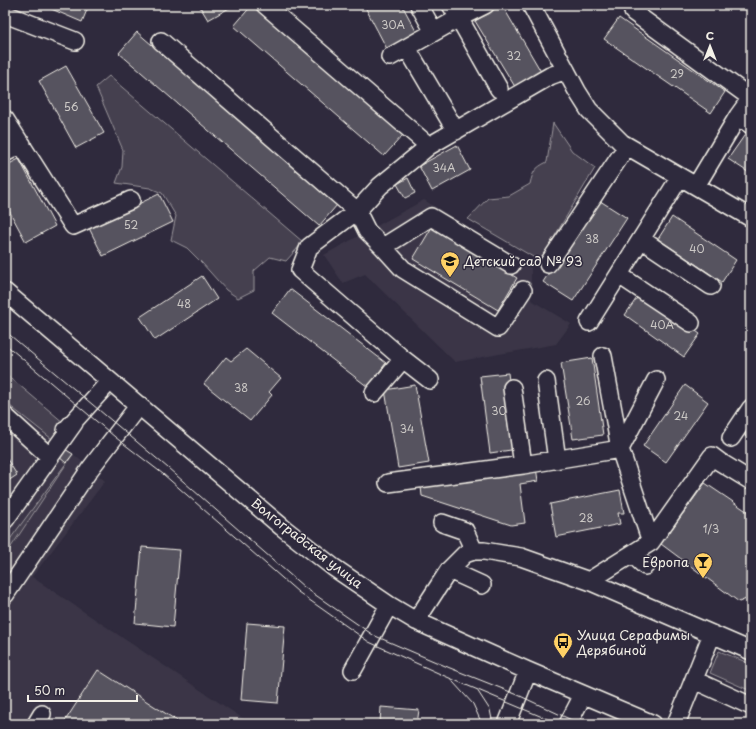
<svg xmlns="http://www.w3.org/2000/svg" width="756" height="729" font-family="'Playpen Sans',sans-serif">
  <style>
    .built { fill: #3b3647 }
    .green { fill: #454050; stroke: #9c989c }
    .building { fill: #56525f; stroke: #f4f1e8 }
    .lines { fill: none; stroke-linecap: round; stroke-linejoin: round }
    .minor-casing { stroke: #f4f1e8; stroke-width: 20 }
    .minor { stroke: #2f2a3d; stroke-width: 17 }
    .tram { stroke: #f4f1e8; stroke-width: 1 }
    .labels { text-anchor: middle; stroke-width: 3; stroke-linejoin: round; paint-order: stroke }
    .number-label { font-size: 11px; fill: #ccc9c6 }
    .poi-label { font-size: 13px; fill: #f4f1e8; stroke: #2f2a3d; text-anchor: start }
    .street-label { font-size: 13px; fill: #f4f1e8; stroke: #2f2a3d }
  </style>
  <rect width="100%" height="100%" fill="#2f2a3d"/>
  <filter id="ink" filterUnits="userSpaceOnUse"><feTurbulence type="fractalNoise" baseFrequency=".025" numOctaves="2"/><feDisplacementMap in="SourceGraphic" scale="8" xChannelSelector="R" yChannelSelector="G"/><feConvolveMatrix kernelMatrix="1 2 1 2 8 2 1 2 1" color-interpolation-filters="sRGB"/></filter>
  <g filter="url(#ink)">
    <path class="built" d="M424 200 531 266V300L571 324 556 344 455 362 365 274 343 283 324 255Z
      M5 402 73 454 105 481 32 577 251 724H5V556L66 465 5 546Z"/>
    <path class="green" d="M109 76 303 242 286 261 270 257 254 271V290L238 298 226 290 202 263 187 248 171 240 176 216 162 193 150 188 116 183 122 167 123 150 96 87Z
      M553 123 572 151 595 168 540 261 468 219 488 198 509 196 530 184C533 171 535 168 547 162Z
      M5 373 64 423 52 439 5 402Z
      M73 454 5 556V546Z
      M719 651 751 664V691L710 673Z"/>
    <path class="building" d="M42 5H89L82 22Z
      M199 5H230L231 7 208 20Z
      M252 5 403 135 384 156 234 26Z
      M364 5H402L417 33 387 49Z
      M502 5 543 75 517 90 475 21Z
      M619 18 725 92 711 113 604 39Z
      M137 32 337 205 319 226 119 53Z
      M66 66 104 133 76 148 39 81Z
      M744 136 751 141V174L728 159Z
      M457 145 470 170 432 191 419 166Z
      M19 159 55 226 26 242 5 203V166Z
      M408 178 415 193 405 198 397 184Z
      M159 194 173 222 103 256 89 228Z
      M597 199 627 218 573 301 543 282Z
      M672 217 736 260 722 282 658 239Z
      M432 227 517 278 498 310 413 259Z
      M202 276 217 299 155 340 140 317Z
      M290 289 386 363 368 387 272 313Z
      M641 292 700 334 684 357 625 315Z
      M246 349 281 378 269 392 272 395 250 421 204 384 226 357 231 361Z
      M592 358 603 435 573 439 561 363Z
      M508 373 518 449 490 453 480 376Z
      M415 385 429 463 398 468 385 390Z
      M685 385 708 402 666 462 643 446Z
      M751 427V441L745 436Z
      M63 448 73 454 66 463 58 456Z
      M5 456 17 475 5 483Z
      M536 467 538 481 520 484 525 523 511 525 422 496 421 487Z
      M705 483 751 514V597L739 602 661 544Z
      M620 490 624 513H618L620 524 556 537 550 504Z
      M142 547 180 550 173 627 135 623Z
      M247 623 285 626 278 703 241 700Z
      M98 670 182 724H63Z
      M381 707 419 710 417 724H380Z"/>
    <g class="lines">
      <defs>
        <path id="minor" d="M265 5 429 146
          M419 5 434 32
          M485 5 459 18 499 89
          M531 5 577 91 589 110 622 143 751 218
          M633 12 751 98 738 116 696 186
          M5 14 75 41
          M161 41 357 211 367 231 383 247 431 217 511 265
          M407 48 456 131
          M390 57 459 18 451 5
          M738 116 751 125
          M5 119 73 226 131 200
          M5 153 22 144
          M641 239 711 286
          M383 247 403 269 498 328 523 290
          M548 264 627 146
          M619 275 691 323
          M5 292 282 527 333 567 389 605 416 621 528 671 653 724
          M589 322 680 177
          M403 359 300 270 309 247 357 211 380 186 429 146 550 76 566 70
          M546 381 557 460
          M512 388 523 465 620 449 603 356
          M374 393 403 359 430 380
          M5 416 50 457
          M66 430 110 381
          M731 438 751 408
          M388 483 523 465
          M5 520 74 423
          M442 523 465 531 474 551
          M651 542 620 449 656 380
          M632 554 645 566
          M449 570 482 585
          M589 581 651 542 712 456 720 462 751 481
          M5 595 90 469 139 405
          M416 621 449 570 465 554 474 551H484L521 557 589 581 751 651
          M353 670 389 605
          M694 680 751 706
          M36 724 42 714
          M507 724 528 671
          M568 724 583 695
          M676 724 712 634"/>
      </defs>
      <use href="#minor" class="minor-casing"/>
      <use href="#minor" class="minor"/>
      <path class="tram" d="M5 331 168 468 304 587 373 635 450 668 518 695 580 724
        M5 344 115 437 163 474 298 592 369 642 447 677 559 724
        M453 682 473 704 482 724
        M477 690 490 710 493 724"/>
    </g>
  </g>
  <defs>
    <symbol id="school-pin" viewBox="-11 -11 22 30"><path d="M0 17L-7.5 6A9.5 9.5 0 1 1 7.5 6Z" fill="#ffd166" stroke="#2f2a3d"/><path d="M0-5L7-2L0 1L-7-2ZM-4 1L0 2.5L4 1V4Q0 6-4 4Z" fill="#111"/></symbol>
    <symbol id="bar-pin" viewBox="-11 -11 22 30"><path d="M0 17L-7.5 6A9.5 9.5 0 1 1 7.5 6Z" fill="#ffd166" stroke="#2f2a3d"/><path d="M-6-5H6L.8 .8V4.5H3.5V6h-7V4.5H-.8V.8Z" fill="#111"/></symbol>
    <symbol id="bus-pin" viewBox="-11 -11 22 30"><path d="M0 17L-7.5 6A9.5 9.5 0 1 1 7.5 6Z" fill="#ffd166" stroke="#2f2a3d"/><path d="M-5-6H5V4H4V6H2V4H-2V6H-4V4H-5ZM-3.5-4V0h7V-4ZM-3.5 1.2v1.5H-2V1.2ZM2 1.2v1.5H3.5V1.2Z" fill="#111"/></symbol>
  </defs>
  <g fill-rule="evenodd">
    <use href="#school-pin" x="439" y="250" width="22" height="30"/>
    <use href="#bar-pin" x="692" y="551" width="22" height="30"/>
    <use href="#bus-pin" x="552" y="631" width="22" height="30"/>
  </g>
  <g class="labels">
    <g class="number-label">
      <text x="393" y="29">30А</text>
      <text x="514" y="60">32</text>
      <text x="677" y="78">29</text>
      <text x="71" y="111">56</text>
      <text x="444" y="172">34А</text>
      <text x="131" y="229">52</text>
      <text x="592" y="243">38</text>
      <text x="697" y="253">40</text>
      <text x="184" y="308">48</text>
      <text x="662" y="329">40А</text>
      <text x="241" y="392">38</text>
      <text x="583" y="405">26</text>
      <text x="499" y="415">30</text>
      <text x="681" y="420">24</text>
      <text x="407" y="433">34</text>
      <text x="586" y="522">28</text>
      <text x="711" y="533">1/3</text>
    </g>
    <g class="poi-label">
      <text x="464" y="266">Детский сад № 93</text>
      <text x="689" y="567" text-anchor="end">Европа</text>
      <text x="577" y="640">Улица Серафимы<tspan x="577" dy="15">Дерябиной</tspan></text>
    </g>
    <g class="street-label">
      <text transform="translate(307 543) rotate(38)" y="5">Волгоградская улица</text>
    </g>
  </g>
  <rect width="756" height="729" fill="none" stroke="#2f2a3d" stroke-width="20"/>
  <rect x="10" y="10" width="736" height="709" fill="none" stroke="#f4f1e8" stroke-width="1.5" filter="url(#ink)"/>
  <g transform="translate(710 46)" stroke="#2f2a3d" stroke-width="3" paint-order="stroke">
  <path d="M0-3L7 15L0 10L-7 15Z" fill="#f4f1e8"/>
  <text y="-6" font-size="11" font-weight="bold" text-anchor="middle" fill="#f4f1e8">С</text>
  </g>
  <path d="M28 695v6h109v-6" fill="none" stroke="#f4f1e8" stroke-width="2"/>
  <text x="34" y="695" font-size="12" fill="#f4f1e8" stroke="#2f2a3d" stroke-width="3" paint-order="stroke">50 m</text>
</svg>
